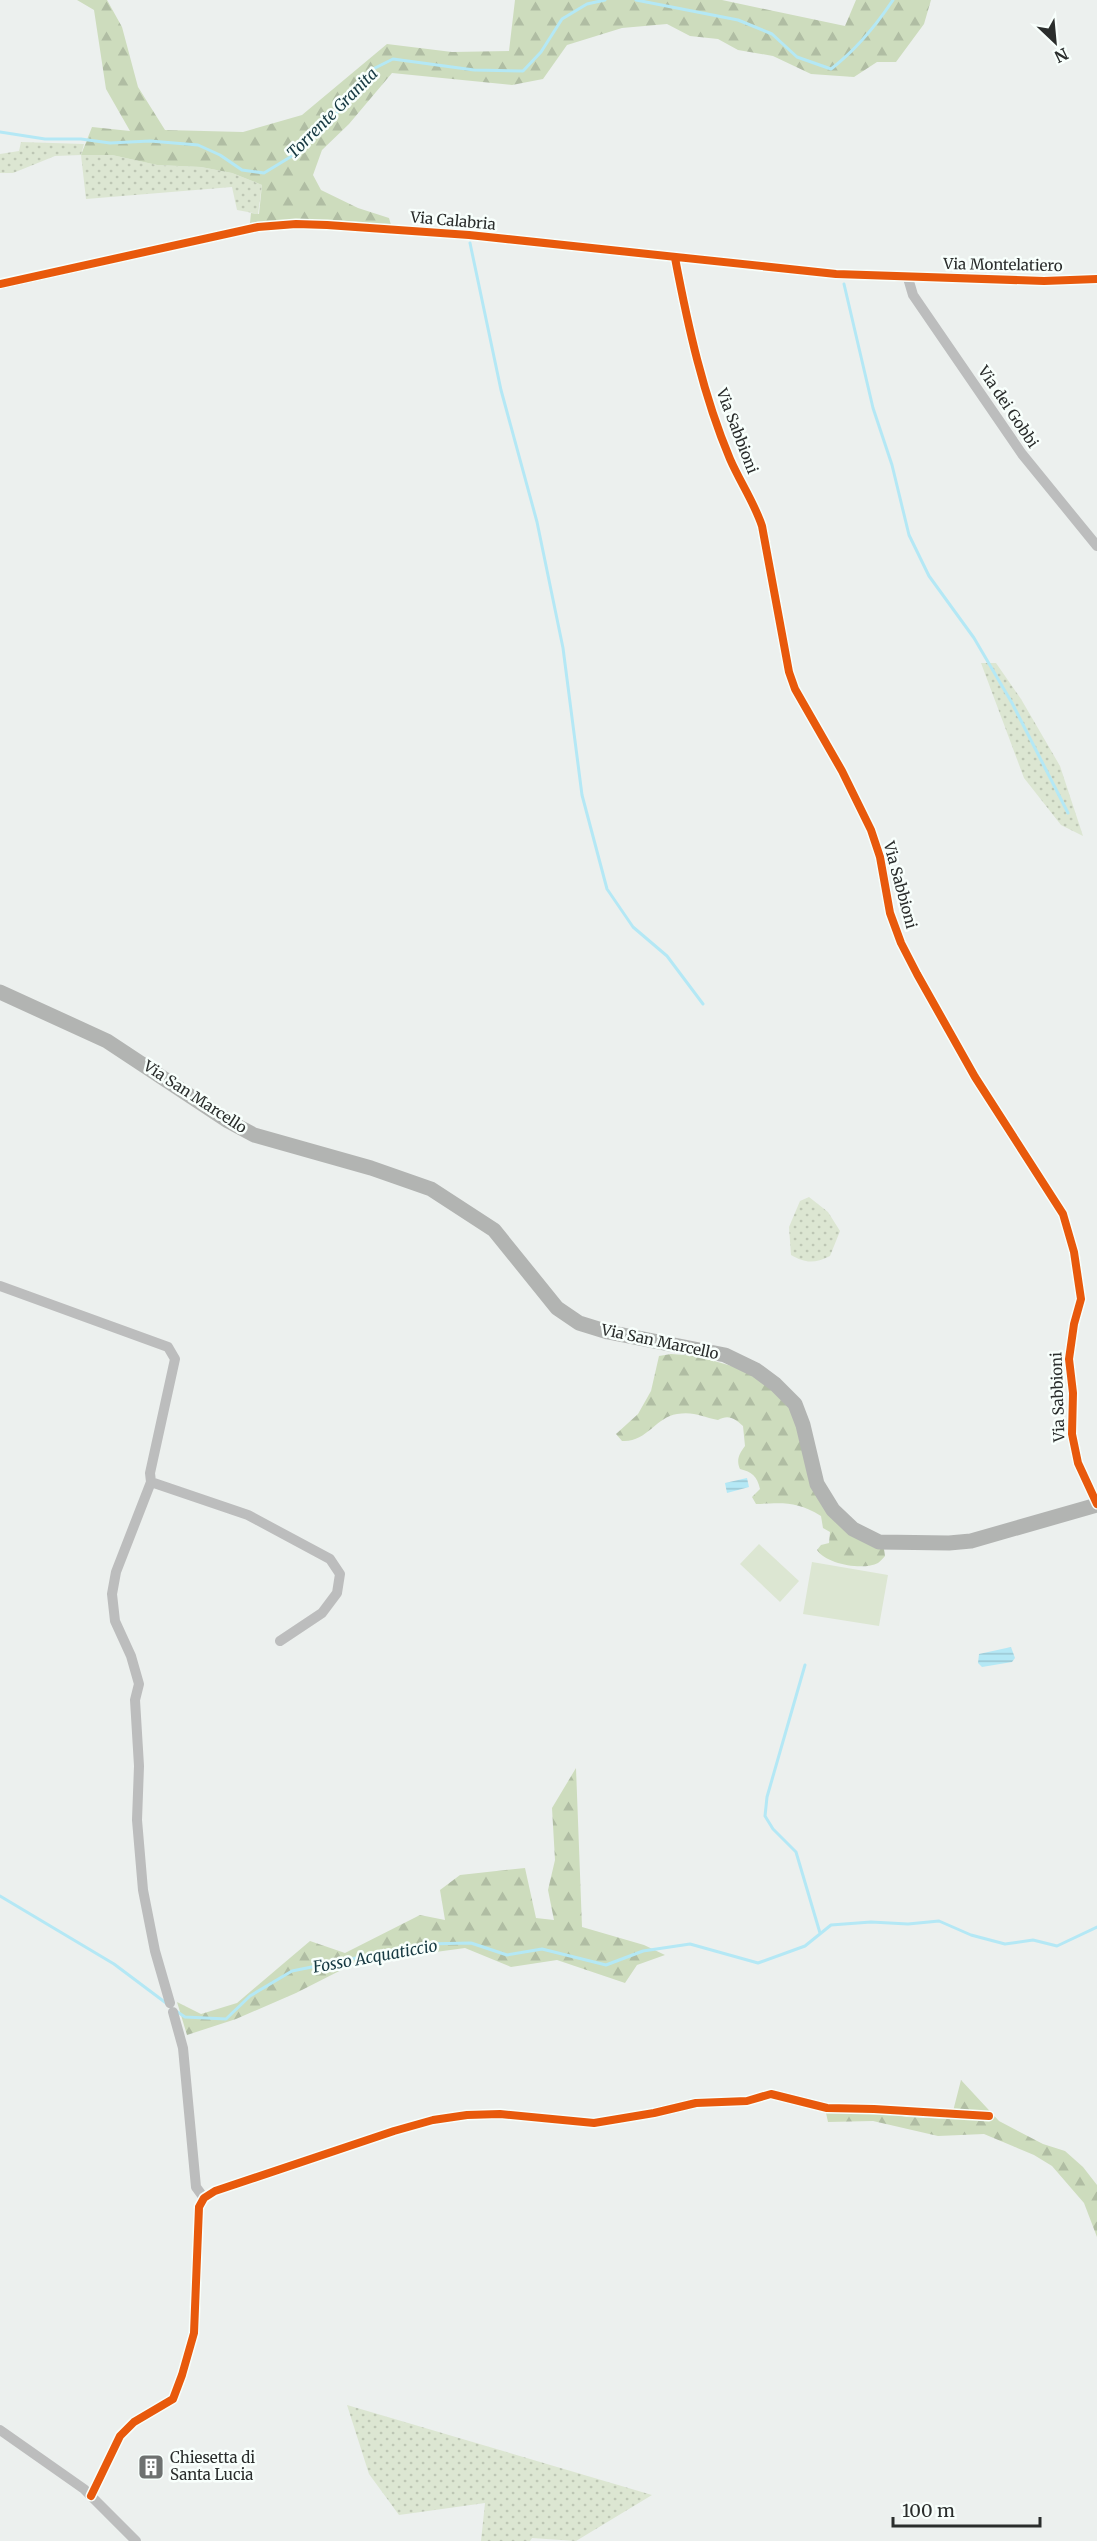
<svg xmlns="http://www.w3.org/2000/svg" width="1097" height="2541" font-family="Merriweather,serif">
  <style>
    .grass { fill: url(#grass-dots) }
    .forest { fill: url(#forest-firs) }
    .park { fill: #dce6d2 }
    .water { fill: url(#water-rules) }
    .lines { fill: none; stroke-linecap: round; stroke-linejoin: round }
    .stream { stroke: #b4e8f5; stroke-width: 3 }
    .minor { stroke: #bcbdbd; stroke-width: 10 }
    .secondary { stroke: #b2b4b2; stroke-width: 15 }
    .cycleway-casing { stroke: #f8fffc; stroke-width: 11 }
    .cycleway { stroke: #e8590c; stroke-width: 8 }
    .labels { text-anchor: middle; stroke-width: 5; stroke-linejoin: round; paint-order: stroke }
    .street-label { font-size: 15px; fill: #2a2d2c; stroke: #f8fffc }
    .poi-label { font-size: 15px; fill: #2a2d2c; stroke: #f8fffc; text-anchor: start }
    .water-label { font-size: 16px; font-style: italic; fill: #163942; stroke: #f8fffc }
  </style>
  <defs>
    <pattern id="grass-dots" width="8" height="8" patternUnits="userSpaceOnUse" patternTransform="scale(1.5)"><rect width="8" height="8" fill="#dce6d2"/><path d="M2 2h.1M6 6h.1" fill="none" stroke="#bdc6b4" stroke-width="1.8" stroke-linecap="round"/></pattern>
    <pattern id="forest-firs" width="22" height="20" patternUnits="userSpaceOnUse" patternTransform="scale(1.5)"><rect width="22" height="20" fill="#cddcbd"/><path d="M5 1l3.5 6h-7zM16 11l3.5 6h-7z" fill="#b0bda3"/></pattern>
    <pattern id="water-rules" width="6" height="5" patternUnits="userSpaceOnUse" patternTransform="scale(1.5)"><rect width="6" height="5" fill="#b4e8f5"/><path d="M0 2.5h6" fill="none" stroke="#9bc7d2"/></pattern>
  </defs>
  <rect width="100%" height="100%" fill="#ecf0ee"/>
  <path class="grass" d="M21 142 84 144 81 155H112L157 165 201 167 232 173 262 185 258 214 237 210 232 187 86 199 81 155 55 156 13 173H0V154L19 151Z
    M981 663H996L1021 699 1060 766 1083 836 1061 825 1024 778Z
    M809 1197 828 1212 840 1231 830 1256C814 1264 805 1263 791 1255L789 1227 800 1201Z
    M347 2405 652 2495 576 2541 532 2538 530 2541H481L485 2503 399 2515 369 2474Z"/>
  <path class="forest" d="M77 0H107L122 27 138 87 165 130 243 132 302 115 387 44 452 52 509 51 515 0H722L845 26 856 0H931L924 24 896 62H877L854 77 811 74 773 56 738 50 718 39 690 36 667 24 622 28 567 45 543 79 512 85 392 73 349 124 322 150 313 175 321 190 358 208 389 218 391 225 335 220 250 223 251 213 259 214 262 185 232 173 201 167 157 165 112 155H81L92 127 130 131 106 89 94 10Z
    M671 1354 697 1356 735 1367 762 1379 797 1416 812 1481 884 1549 885 1556C883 1558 881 1561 878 1563 863 1571 826 1564 817 1550L821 1545 829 1543 830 1532 823 1528 821 1516C796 1501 784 1503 756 1504L752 1497 760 1489C757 1476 752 1472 740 1469 736 1460 739 1454 745 1446L743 1426C735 1419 729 1414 718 1420 702 1417 694 1411 677 1414 656 1417 646 1443 622 1441L616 1434 638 1414 651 1391 659 1356Z
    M576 1768 582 1927 644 1945 665 1955 637 1965 625 1983 557 1960 511 1967 465 1948 355 1963 296 1993 236 2019 187 2035 177 2002 201 2014 237 2003 310 1941 345 1953 420 1915 445 1920 440 1890 460 1875 525 1868 536 1918 554 1920 548 1890 555 1860 552 1808Z
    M961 2080 999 2121 1043 2144 1065 2151 1083 2167 1097 2185V2272V2237L1084 2203 1052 2166 1034 2155 984 2134 938 2136 873 2121 828 2122 826 2113 882 2112 907 2117 951 2119Z"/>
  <path class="park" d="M759 1544 799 1581 780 1602 740 1564Z
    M812 1562 888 1575 879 1626 803 1614Z"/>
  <path class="water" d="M747 1478 749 1487 727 1493 725 1483Z
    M1011 1647 1015 1658 1012 1662 982 1667 978 1663 979 1654Z"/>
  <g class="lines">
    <path class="stream" d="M636 0 738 20 772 34 797 57 831 69C856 50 875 27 893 0
      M0 132 45 139H81L110 143 150 141 198 145 220 155 242 170 264 173 292 156 336 114 371 70 393 59 474 70 523 71 541 52 562 19 587 4 605 0
      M470 243 501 390 537 522 563 648 582 795 607 889 633 927 667 956 703 1004
      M844 284 873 408 892 465 909 535 929 576 974 638 1012 703 1068 813
      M805 1665 767 1797 765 1816 773 1829 796 1852 820 1933
      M0 1896 114 1964 166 2003
      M176 2011 185 2017 226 2019 250 1996 292 1971 425 1944 471 1943 507 1955 542 1949 606 1965 643 1951 690 1944 758 1963 805 1946 831 1925 871 1922 908 1924 939 1921 971 1935 1005 1944 1033 1940 1057 1946 1097 1927"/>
    <path class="minor" d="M675 258C688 326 703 395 730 459 740 482 754 502 762 526L789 672 795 689 842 771 871 830 880 857 890 913 901 943 917 974 975 1077 1063 1214 1074 1252 1081 1299 1074 1324 1069 1359 1073 1393 1072 1434 1078 1463 1097 1504
      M908 278 913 295 1022 454 1097 546
      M0 284 258 227 296 224 327 225 469 235 836 274 1044 281 1097 279
      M0 1286 168 1347 175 1359 150 1473 151 1482 248 1515 330 1559 340 1574 337 1593 322 1613 280 1641
      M151 1482 116 1572 112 1594 115 1621 131 1656 139 1684 135 1700 139 1766 137 1820 143 1890 155 1951 170 2003
      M173 2012 183 2048 196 2187 204 2198
      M0 2430 84 2489 136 2541
      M91 2496 120 2436 134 2422 173 2399 182 2375 194 2333 199 2207 204 2198 215 2191 394 2131 433 2120 467 2115 500 2114 594 2123 654 2113 696 2103 747 2101 771 2094 827 2108 874 2109 989 2116"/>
    <path class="secondary" d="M0 992 107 1041 228 1121 254 1135 371 1168 431 1189 494 1230 557 1308 579 1323 608 1332 725 1355 756 1370 775 1384 795 1404 803 1425 817 1484 833 1510 853 1529 879 1542 949 1543 971 1541 1097 1505"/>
    <defs>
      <path id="cycleway" d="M675 258C688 326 703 395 730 459 740 482 754 502 762 526L789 672 795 689 842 771 871 830 880 857 890 913 901 943 917 974 975 1077 1063 1214 1074 1252 1081 1299 1074 1324 1069 1359 1073 1393 1072 1434 1078 1463 1097 1504
        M0 284 258 227 296 224 327 225 469 235 836 274 1044 281 1097 279
        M91 2496 120 2436 134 2422 173 2399 182 2375 194 2333 199 2207 204 2198 215 2191 394 2131 433 2120 467 2115 500 2114 594 2123 654 2113 696 2103 747 2101 771 2094 827 2108 874 2109 989 2116"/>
    </defs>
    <use href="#cycleway" class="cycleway-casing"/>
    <use href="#cycleway" class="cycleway"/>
  </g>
  <defs>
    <symbol id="building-square" viewBox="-11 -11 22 22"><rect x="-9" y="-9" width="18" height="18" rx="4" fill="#6e7170" stroke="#f8fffc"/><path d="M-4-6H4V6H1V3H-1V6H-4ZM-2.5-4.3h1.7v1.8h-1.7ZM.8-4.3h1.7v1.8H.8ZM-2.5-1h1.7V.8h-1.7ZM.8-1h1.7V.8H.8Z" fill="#fff"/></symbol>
  </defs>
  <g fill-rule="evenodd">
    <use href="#building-square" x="136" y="2452" width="30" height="30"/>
  </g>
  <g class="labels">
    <g class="street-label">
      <text transform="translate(453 221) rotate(5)" y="5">Via Calabria</text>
      <text transform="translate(1003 265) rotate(1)" y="5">Via Montelatiero</text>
      <text transform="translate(1008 407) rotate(56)" y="5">Via dei Gobbi</text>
      <text transform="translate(737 431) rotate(69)" y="5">Via Sabbioni</text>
      <text transform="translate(900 885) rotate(75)" y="5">Via Sabbioni</text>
      <text transform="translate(195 1097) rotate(33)" y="5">Via San Marcello</text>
      <text transform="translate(660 1342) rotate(12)" y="5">Via San Marcello</text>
      <text transform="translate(1058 1397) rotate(-92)" y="5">Via Sabbioni</text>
    </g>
    <g class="poi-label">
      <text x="170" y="2463">Chiesetta di<tspan x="170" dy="17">Santa Lucia</tspan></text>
    </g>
    <g class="water-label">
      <text transform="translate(332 113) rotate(-45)" y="6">Torrente Granita</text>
      <text transform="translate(375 1956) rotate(-10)" y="6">Fosso Acquaticcio</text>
    </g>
  </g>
  <g transform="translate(1055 42) rotate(154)" stroke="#f8fffc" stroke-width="4.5" paint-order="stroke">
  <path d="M0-4.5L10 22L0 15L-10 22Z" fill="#2a2d2c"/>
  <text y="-9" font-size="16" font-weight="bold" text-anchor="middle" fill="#2a2d2c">N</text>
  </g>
  <path d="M893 2517v9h147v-9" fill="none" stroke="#2a2d2c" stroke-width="3"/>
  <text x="902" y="2517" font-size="18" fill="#2a2d2c" stroke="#f8fffc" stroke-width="4.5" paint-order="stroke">100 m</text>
</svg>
